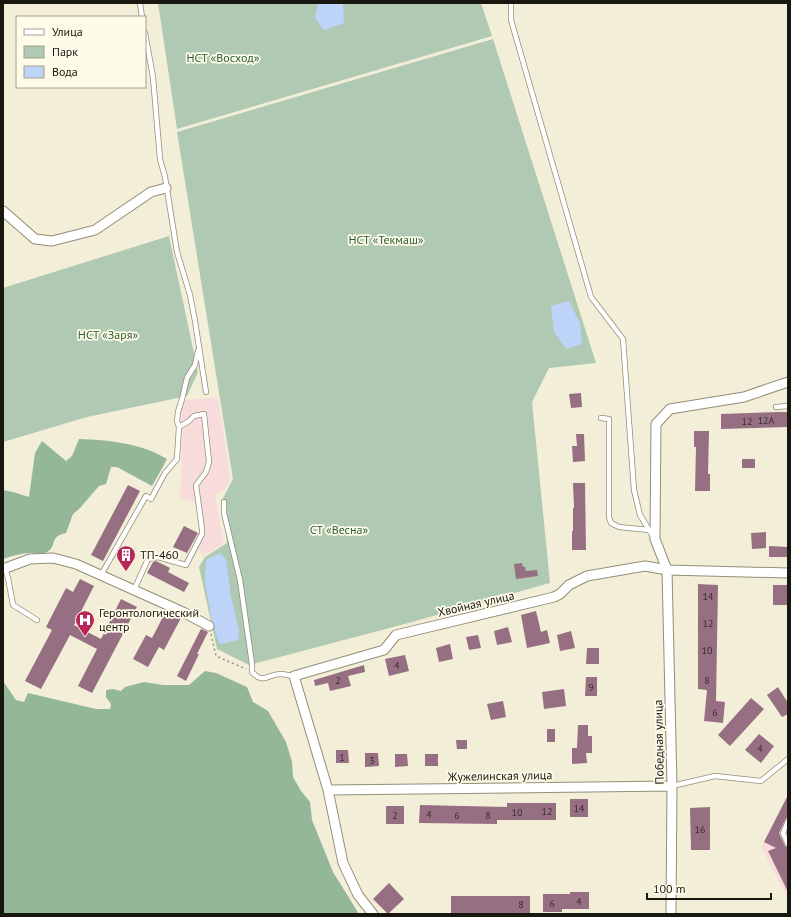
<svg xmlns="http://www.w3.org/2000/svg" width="791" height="917" font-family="'PT Sans',sans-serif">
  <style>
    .industrial { fill: #f7dcdb }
    .green { fill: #afc9b2 }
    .forest { fill: #94b699 }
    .water { fill: #bdd3f7 }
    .building { fill: #966f82 }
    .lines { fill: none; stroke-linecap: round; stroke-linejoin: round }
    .service-casing { stroke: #928e78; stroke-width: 6 }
    .minor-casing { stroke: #928e78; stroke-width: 11 }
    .path { stroke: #969382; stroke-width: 1.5; stroke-dasharray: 2 3; stroke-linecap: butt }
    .service { stroke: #fff; stroke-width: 4.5 }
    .minor { stroke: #fff; stroke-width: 9 }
    .labels { text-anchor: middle; stroke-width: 3.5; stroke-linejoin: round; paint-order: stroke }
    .number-label { font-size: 10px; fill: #382e2c }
    .park-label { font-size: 12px; fill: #2b5e36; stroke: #fffbe9 }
    .poi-label { font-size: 12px; fill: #191810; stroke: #fffbe9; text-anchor: start }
    .street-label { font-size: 12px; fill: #191810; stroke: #fffbe9 }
  </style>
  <rect width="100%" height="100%" fill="#f3eed7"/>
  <path class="industrial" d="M218 397 230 479 225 489 215 496 224 543 203 556 197 546 201 541 195 501 180 500 183 427 181 407 185 400Z
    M788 795V899L761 847Z"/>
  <path class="green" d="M158 3H481L492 36 177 129Z
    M493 39 596 363 549 368 532 402 550 583 412 622 249 665 217 649 199 567 205 557 227 543 221 502 233 479 177 132Z
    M169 236 198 372 187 396 87 417 3 442V288Z"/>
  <path class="forest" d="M79 439C108 440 141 443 167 459L160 472 152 486 117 467H111L106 484 99 486 80 508 73 514 66 533C48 537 58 546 47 552 42 554 37 554 31 553 22 553 12 556 3 559V490L13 492 29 497 35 453 42 441 66 461 72 456Z
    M205 671 216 673 247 687 253 702 268 711 286 742 292 762 293 777 301 791 310 802 312 820 333 872 359 914H3V681L16 700 24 702 28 693 96 709H110L111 704 106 697V690L113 689 121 691 125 687 144 682 163 685H189Z"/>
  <path class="water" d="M318 3H343L344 23 324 30 315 18Z
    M569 301 580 323 582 344 566 349 554 332 551 306Z
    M220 553 226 559 231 596 239 631 238 640 221 644 219 643 211 617 205 582 206 560Z"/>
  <path class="building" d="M581 393 582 407 571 408 569 394Z
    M779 412H788V427L721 429V414Z
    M694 431H709L708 474H710V491H695L696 447H694Z
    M576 434H584L585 461 573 462 572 446H577Z
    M742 459H755V468H742Z
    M573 483H585L586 550H572V531H573V508H574Z
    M128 485 140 491 103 561 91 555Z
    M184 526 198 533 187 553 173 547Z
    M766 532V548L752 549 751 533Z
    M769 546 788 547V557H769Z
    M156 561 170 568 168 572 189 583 184 592 147 573 153 562Z
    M522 563 523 567H525L526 571 537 570 538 576 516 579 514 564Z
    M80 579 94 586 74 625 101 639 121 599 137 607 92 693 78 686 97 649 70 635 41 689 25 681 52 630 46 627 66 588 73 592Z
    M698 584 718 585 716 701 725 702 723 723 704 721 707 690 698 689Z
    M773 585H788V605H773Z
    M166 611 181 618 164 650 159 647 148 667 133 659 146 635 152 638Z
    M536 611 541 632 547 630 550 643 527 648 521 615Z
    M508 627 512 642 497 645 494 631Z
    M201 629 208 632 197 654H199L186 681 177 676Z
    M571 631 575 648 560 651 557 635Z
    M478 635 481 648 469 650 466 637Z
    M450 644 453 659 439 662 436 648Z
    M587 648H599V664H586Z
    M405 655 409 671 389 676 385 659Z
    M364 665 365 672 348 676 351 686 330 691 328 683 315 686 314 680Z
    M586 677H597V696H585Z
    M778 687 788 703V714L782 717 767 695Z
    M564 689 566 706 544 709 542 692Z
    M751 698 764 709 730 746 718 735Z
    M503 701 506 717 491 720 487 704Z
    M578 725H588V736H592V753H586L587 763 572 764V748H577Z
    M547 729H555V742H547Z
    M759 734 774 746 761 763 745 750Z
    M456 740H467V749H457Z
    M336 750H348L349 763H336Z
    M365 753H378L379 766 365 767Z
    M395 754H407L408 766 395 767Z
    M425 754H438V766H425Z
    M788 795V816L785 820 779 833 785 846 788 848V892L768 851 776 848 764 842Z
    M570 799H588V817H570Z
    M507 803H556V820H497V824L419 823 420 805 507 807Z
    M386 806H404V824H386Z
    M710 807V850H691L690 808Z
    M389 883 404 899 388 914 373 899Z
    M570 892H589V909H562V912H543V894H570Z
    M451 896H530V913L451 914Z"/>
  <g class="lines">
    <defs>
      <path id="service" d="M140 3 142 17
        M511 3V20L591 297 623 339 634 490 640 515 654 538
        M145 33 153 77 160 159 165 177 177 252 190 295 195 321 206 392
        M776 407 788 406
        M601 418 609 419V517L611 523 619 527 649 530
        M224 502V513L240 580 252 664V672C264 685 267 674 281 674 285 674 290 676 294 676
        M5 568 8 578 13 605 37 620
        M101 575 146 496 151 499 165 473 177 459 179 427
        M134 590 148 559 158 557 186 565 202 534V529L196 485 206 472 209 462 204 414 194 416 189 421 179 427 177 421 178 412 182 399 187 378 195 365 198 351
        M672 786 715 776 761 781 788 759
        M788 821 783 833 788 844"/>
      <path id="minor" d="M3 211 35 239 52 241 95 230 151 192 166 188
        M3 569 30 559 53 558 76 564 183 612 209 626
        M328 790 672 786
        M373 914 358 895 343 863 328 790 294 676 384 650 396 635 554 597 560 594 569 585 587 576 645 566 667 570 788 573
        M671 914 672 786 667 570 655 539 656 424 670 409 744 397 788 382"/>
    </defs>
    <use href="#service" class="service-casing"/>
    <use href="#minor" class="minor-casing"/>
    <path class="path" d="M211 634 216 656 246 669
      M761 914H764"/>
    <use href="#service" class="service"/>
    <use href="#minor" class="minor"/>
  </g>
  <defs>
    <symbol id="building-pin" viewBox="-11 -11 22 30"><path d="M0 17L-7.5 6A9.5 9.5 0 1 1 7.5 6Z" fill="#b72858" stroke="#fffbe9"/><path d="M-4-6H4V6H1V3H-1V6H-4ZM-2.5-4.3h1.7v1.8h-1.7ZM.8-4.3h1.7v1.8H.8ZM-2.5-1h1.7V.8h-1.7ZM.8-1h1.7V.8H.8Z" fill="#fff"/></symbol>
    <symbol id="hospital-pin" viewBox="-11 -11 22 30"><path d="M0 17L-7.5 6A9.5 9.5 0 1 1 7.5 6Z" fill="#b72858" stroke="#fffbe9"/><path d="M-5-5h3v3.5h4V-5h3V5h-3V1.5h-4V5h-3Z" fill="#fff"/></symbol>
  </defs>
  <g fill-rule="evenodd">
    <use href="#building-pin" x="115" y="544" width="22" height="30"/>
    <use href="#hospital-pin" x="74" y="609" width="22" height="30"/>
  </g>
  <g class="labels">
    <g class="number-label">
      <text x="766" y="424">12А</text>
      <text x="747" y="425">12</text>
      <text x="708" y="600">14</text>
      <text x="708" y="627">12</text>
      <text x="707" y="654">10</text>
      <text x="397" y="669">4</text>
      <text x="338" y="684">2</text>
      <text x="707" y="684">8</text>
      <text x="591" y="691">9</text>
      <text x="715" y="716">6</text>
      <text x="760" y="752">4</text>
      <text x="342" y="761">1</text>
      <text x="372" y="764">3</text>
      <text x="579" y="812">14</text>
      <text x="547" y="815">12</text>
      <text x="517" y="816">10</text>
      <text x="429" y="818">4</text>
      <text x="395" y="819">2</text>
      <text x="457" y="819">6</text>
      <text x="488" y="819">8</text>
      <text x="700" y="833">16</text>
      <text x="579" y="905">4</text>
      <text x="552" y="907">6</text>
      <text x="521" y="908">8</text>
    </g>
    <g class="park-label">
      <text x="223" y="62">НСТ «Восход»</text>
      <text x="386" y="244">НСТ «Текмаш»</text>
      <text x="108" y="339">НСТ «Заря»</text>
      <text x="339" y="534">СТ «Весна»</text>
    </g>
    <g class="poi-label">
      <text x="140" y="559">ТП-460</text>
      <text x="99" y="617">Геронтологический<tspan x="99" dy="14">центр</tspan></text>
    </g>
    <g class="street-label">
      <text transform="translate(476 604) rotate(-13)" y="4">Хвойная улица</text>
      <text transform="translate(659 742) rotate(-91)" y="4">Победная улица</text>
      <text transform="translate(500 776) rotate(-1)" y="4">Жужелинская улица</text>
    </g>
  </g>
  <rect width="791" height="917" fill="none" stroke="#191810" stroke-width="8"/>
  <rect x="16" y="16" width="130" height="72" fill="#fffbe9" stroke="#a3a092"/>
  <rect x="24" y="29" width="20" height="6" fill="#ffffff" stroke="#a3a092"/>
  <text x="52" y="36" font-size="12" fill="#191810">Улица</text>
  <rect x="24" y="46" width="20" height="12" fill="#afc9b2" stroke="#a3a092"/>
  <text x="52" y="56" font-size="12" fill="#191810">Парк</text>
  <rect x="24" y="66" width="20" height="12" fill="#bdd3f7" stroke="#a3a092"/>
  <text x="52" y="76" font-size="12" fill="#191810">Вода</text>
  <path d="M647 893v6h124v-6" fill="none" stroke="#191810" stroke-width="2"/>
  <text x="653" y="893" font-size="12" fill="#191810" stroke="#fffbe9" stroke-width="3" paint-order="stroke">100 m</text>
</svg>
